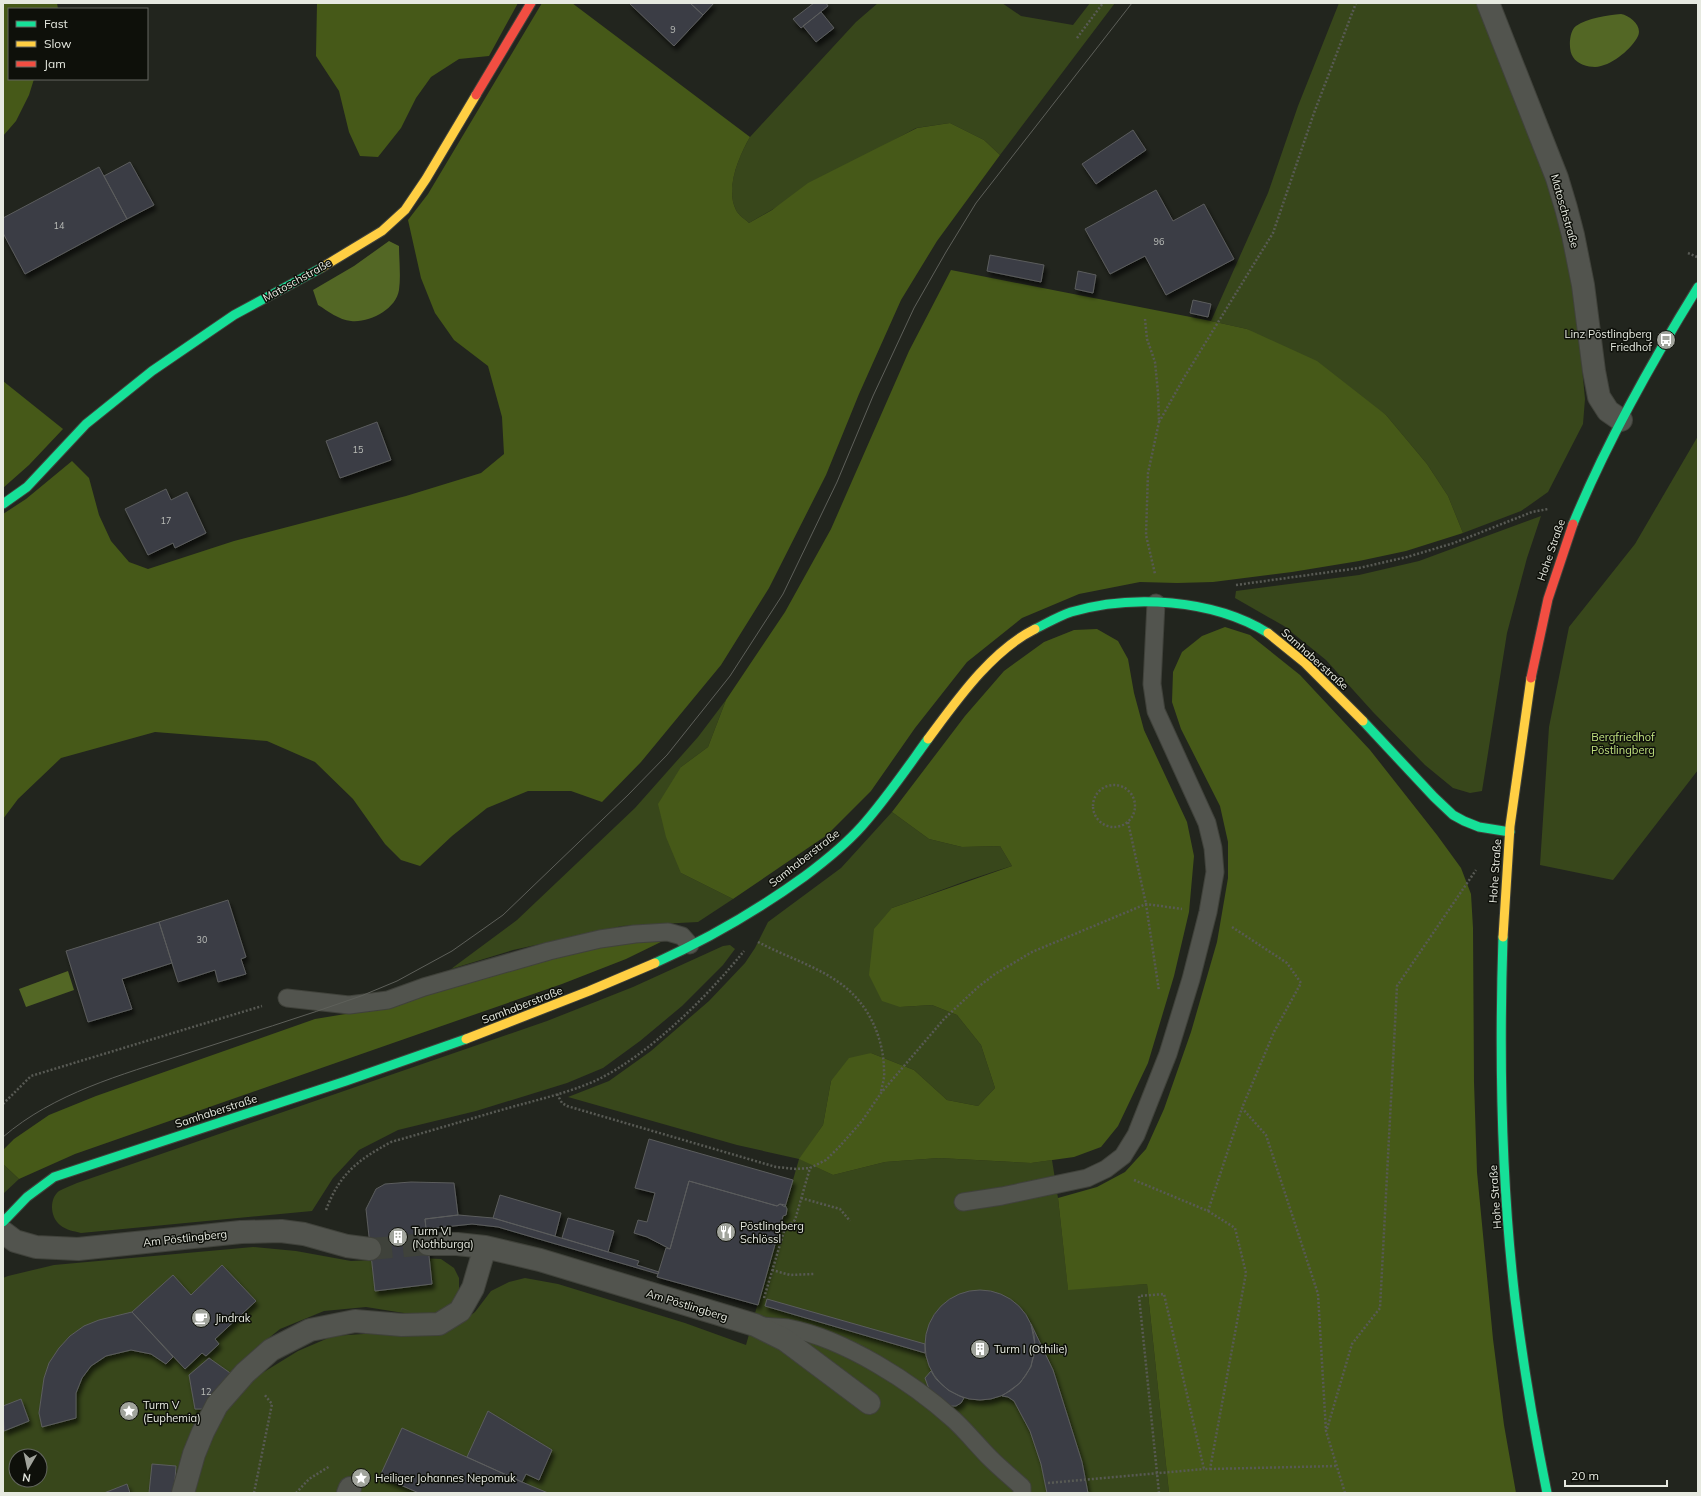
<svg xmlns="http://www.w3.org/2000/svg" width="1701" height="1496" font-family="Mulish,sans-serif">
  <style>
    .green { fill: #38471b; fill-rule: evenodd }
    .forest { fill: #465918 }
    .water { fill: #536725 }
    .building { fill: #3b3c45; stroke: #5b5d5d; filter: url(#shadow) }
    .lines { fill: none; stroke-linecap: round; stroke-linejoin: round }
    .street-tunnel { stroke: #3f423b; stroke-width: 22; stroke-dasharray: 22 11; stroke-linecap: butt }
    .lane-casing { stroke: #40423b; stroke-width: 19 }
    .street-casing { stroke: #40423b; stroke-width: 24 }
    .fast-casing { stroke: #40423b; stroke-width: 11 }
    .slow-casing { stroke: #40423b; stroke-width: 11 }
    .jam-casing { stroke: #40423b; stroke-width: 11 }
    .path { stroke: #585a54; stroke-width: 2.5; stroke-dasharray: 2 2; stroke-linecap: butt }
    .lane { stroke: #52544e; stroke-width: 17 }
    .street { stroke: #52544e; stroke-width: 22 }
    .fast { stroke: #16e098; stroke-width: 9 }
    .slow { stroke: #ffcf43; stroke-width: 9 }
    .jam { stroke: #f24e42; stroke-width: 9 }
    .tram { stroke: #5e605a; stroke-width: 1 }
    .labels { text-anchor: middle; stroke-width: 3; stroke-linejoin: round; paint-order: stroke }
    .number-label { font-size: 9px; fill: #bbbeb9 }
    .street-label { font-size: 11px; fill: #e6e9e0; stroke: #0e100a }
    .poi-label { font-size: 11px; fill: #e6e9e0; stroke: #0e100a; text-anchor: start }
    .park-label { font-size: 11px; fill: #c0e27f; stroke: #0e100a }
  </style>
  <defs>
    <filter id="shadow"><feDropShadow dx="2.5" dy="4.5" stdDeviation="2" flood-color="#0009"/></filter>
  </defs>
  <rect width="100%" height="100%" fill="#22251e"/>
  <path class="green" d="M878 3H1002L1021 16 1073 25 1090 3H1115L1000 155 984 140 950 123 916 128 872 152 749 223C745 219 738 215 736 210 725 189 739 156 750 137L856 22Z
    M1339 3H1478L1491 31 1560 219 1576 304 1585 399 1583 424 1548 492 1521 511 1463 533 1448 496 1427 464 1386 415 1247 329 1211 321 1268 193 1298 106Z
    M1698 436V770L1613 880 1540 865 1549 727 1569 627 1635 544Z
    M1541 516 1527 558 1507 633 1482 791 1470 793 1453 788 1425 765 1373 712 1326 660 1284 626 1235 598 1236 591 1359 575 1419 561Z
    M726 700 708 747 681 767V873L733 899 698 922 622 926 513 950 451 969 517 920 635 808 698 737Z
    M892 812 929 839 962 847 1000 846 1012 866C971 878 932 894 892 908L900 1007 932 1005 957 1015 981 1045 995 1088 978 1106 947 1100 914 1070 871 1053 831 1081 823 1125 800 1159 833 1175 885 1162 939 1158 1031 1163 1052 1160 1058 1198 1068 1289 1147 1284 1169 1493H193L205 1445 225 1407 259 1375 298 1351 333 1336 454 1328 475 1312 491 1291 509 1282 525 1278 558 1284 685 1323 746 1345 799 1159 737 1145 568 1097 609 1081 651 1051 709 1001 745 963 755 948 768 922 841 868Z
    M730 945 735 949 723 965 682 1006 640 1041 603 1068 567 1083 476 1111 398 1130 359 1150 333 1178 312 1211 81 1233C73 1231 66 1230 60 1225 50 1217 49 1199 59 1191 64 1188 71 1186 77 1183L547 1021 633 987 723 946Z
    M3 1164 19 1179 3 1194Z
    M253 1247 296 1251 351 1261 420 1258 441 1259 454 1268 459 1278V1295L447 1310 429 1317 366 1307 324 1311 280 1329 250 1353 218 1394 190 1435 176 1477 172 1493H3V1278L8 1276 54 1265ZM16 1456H40V1480H16Z"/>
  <path class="forest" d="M3 3H57L58 9H9V79H34L29 95 16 121 3 136Z
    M317 3H518L489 56 459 59 431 77 416 98 401 128 378 157 360 156 349 132 339 91 316 56Z
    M542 3H572L750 137C739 156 725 188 736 210 738 215 745 219 749 223L772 210 808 183 917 128 950 123 984 140 1000 155 937 241 901 300 859 394 826 475 769 588 721 665 641 762 602 802 571 791H528L487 808 452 836 420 866 401 860 385 844 353 799 315 762 267 741 155 732 61 758 18 799 3 819V514L26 499 72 461 89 478 99 515 111 541 129 562 148 569 234 541 406 496 481 473 504 454 502 417 488 366 454 340 435 313 421 278 408 220 428 194Z
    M951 270 1211 321 1247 329 1317 361 1386 415 1427 464 1448 496 1463 533 1406 551 1359 561 1292 572 1213 582 1177 583 1140 582 1079 594 1022 618 967 662 915 728 871 791 827 835 733 899 681 873 666 837 658 804 681 767 708 747 726 700 785 612 831 529 909 351Z
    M3 381 63 429 29 465 3 488Z
    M1225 627 1250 635 1300 675 1370 750 1437 835 1461 868 1471 894 1473 928 1474 1082 1477 1172 1493 1339 1504 1425 1516 1493H1169L1147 1284 1068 1290 1058 1198 1097 1187 1125 1172 1146 1149 1164 1109 1191 1032 1217 942 1228 878V842L1220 806 1181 729 1172 702 1173 672 1182 652 1202 636Z
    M1097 629 1118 641 1128 659 1134 693 1144 730 1187 822 1194 856 1189 912 1174 976 1148 1063 1118 1126 1101 1147 1074 1157 1031 1163 939 1158 885 1162 833 1175 799 1159 823 1125 831 1081 849 1058 871 1053 914 1070 947 1100 978 1106 995 1088 981 1045 957 1015 932 1005 900 1007 882 1001 869 975 874 929 892 908 1012 866 1000 846 962 847 929 839 892 812 965 716 1004 671 1044 642 1074 630Z
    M667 939 626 959 562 984 75 1154 19 1179 3 1164V1150L14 1139 49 1115 96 1096 315 1019 382 1008 590 946Z"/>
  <path class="water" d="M1621 14C1631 16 1644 27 1637 38 1629 51 1611 66 1595 67 1588 67 1577 64 1573 57 1568 50 1569 31 1576 26 1587 18 1608 15 1621 14Z
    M389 241 399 246C399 260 401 276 399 290 396 309 370 323 351 321 339 320 328 311 318 305L313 290 354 266Z
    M68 971 74 990 26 1007 19 989Z"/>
  <path class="building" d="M629 3H690L703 15 674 46Z
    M690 3H714L703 15Z
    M814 3H826L828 6 801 28 793 19Z
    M821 12 834 28 816 42 803 26Z
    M1133 130 1146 150 1096 184 1082 164Z
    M130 162 154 205 127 219 104 176Z
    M99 167 127 219 25 274 3 233V218Z
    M1156 190 1173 221 1204 204 1234 259 1166 295 1145 256 1110 274 1085 229Z
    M990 255 1044 265 1041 282 987 271Z
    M1078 271 1096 275 1093 293 1075 289Z
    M1193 300 1211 304 1208 317 1190 313Z
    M377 422 391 460 340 478 326 441Z
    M166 489 171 500 187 492 206 533 175 548 173 543 148 555 125 509Z
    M228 900 246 957 241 959 246 974 218 982 215 970 178 982 159 922Z
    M159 922 172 963 122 979 132 1009 88 1022 66 951Z
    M649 1139 793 1180 785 1207 780 1204 777 1206 689 1181 670 1249 647 1237 634 1233 638 1220 647 1222 655 1193 635 1188Z
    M689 1181 777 1206 780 1204 785 1205 787 1209 786 1215 783 1216 758 1305 657 1277 666 1248 670 1249Z
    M411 1182 454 1183 458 1215 425 1219 432 1284 375 1291 366 1209 376 1189 385 1184Z
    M500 1195 561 1213 555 1236 493 1218Z
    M458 1215 493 1218 639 1261 637 1265 659 1272 658 1274 498 1227 472 1224 426 1229 425 1219Z
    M568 1218 614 1231 608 1252 562 1238Z
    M222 1265 256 1301 215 1339 219 1344 206 1356 202 1353 185 1369 132 1312 173 1275 191 1295Z
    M925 1345a55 55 0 1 1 110 0a55 55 0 1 1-110 0Z
    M767 1299 925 1344V1353L765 1306Z
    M132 1312 173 1357 166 1364 151 1354 131 1350 106 1356 91 1366 82 1378 76 1393V1418L42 1427 39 1413 44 1378 49 1363 59 1348 70 1336 84 1326 99 1320Z
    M1031 1324 1053 1370 1082 1462 1088 1493H1047L1041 1464 1030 1431 1014 1401 1008 1397 1002 1396 1020 1383 1031 1367 1035 1345Z
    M209 1358 233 1375 208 1409H195L189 1375Z
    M931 1371 936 1379 948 1390 964 1398 961 1403 956 1406H950L929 1389 925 1378Z
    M21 1399 29 1421 4 1431 3 1406Z
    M488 1411 552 1450 539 1480 526 1474 522 1482 467 1457Z
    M402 1428 522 1482 548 1493H419L380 1476Z
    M152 1464 176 1466 174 1493H149Z
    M127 1484 130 1493H104Z"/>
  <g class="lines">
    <path class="street-tunnel" d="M370 1249 428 1244"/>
    <defs>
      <path id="lane" d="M287 998 349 1005 388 1000 424 987 549 951 600 939 635 934 668 932 682 936 690 945
        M963 1202 1002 1196 1087 1178 1106 1169 1123 1156 1136 1135 1168 1054 1191 979 1208 912 1215 872 1213 848 1207 823 1156 711 1152 684 1156 603
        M763 1326C771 1327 780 1327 788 1328 845 1339 912 1382 954 1420 967 1432 978 1446 990 1458 1000 1468 1011 1477 1022 1487V1493"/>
      <path id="street" d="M1488 3 1557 178 1566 208 1573 235 1583 285 1594 371 1599 397 1608 411 1621 420
        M3 1232 15 1241 36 1247 78 1249 241 1232 281 1231 304 1234 347 1246 370 1249
        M428 1244H457L485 1247 540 1260 755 1325 785 1340 869 1403
        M183 1493 194 1454 203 1432 217 1405 245 1373 271 1350 310 1330 355 1321 402 1325 439 1324 460 1311 473 1288 485 1247
        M348 1493 350 1488"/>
      <path id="fast" d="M3 504 27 487 86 424 152 371 234 315 321 268
        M1573 524C1607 441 1651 363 1698 287
        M1035 629C1047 623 1059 616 1071 612 1132 594 1213 599 1268 633
        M1363 721 1434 797 1453 815 1464 821 1479 827 1510 832
        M1503 937C1499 1058 1501 1179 1515 1299 1523 1364 1534 1429 1547 1493
        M655 963C708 939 758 910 805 876 825 861 845 845 862 826 886 799 907 768 928 739
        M3 1222 27 1197 54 1177 346 1081 466 1039"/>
      <path id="slow" d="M321 268 382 231 405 210 426 179 476 95
        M1268 633 1305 663 1363 721
        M928 739C957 700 991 651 1035 629
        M1503 937 1510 826 1531 678
        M466 1039 589 991 655 963"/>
      <path id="jam" d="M476 95 531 3
        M1531 678 1548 599 1573 524"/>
    </defs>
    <use href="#lane" class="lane-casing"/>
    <use href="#street" class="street-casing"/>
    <use href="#fast" class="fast-casing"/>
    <use href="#slow" class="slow-casing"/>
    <use href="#jam" class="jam-casing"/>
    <path class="path" d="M1077 38 1103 3
      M1688 253 1697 257
      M1145 319 1147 339 1155 362 1158 393 1159 422 1148 473 1146 535 1155 574
      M1159 422 1185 376 1273 233 1314 113 1356 3
      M1236 585 1359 568 1407 557 1454 543 1532 512 1548 509
      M1093 806a21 21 0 1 1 42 0a21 21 0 1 1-42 0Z
      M1128 822 1146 904 1159 991
      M1232 927 1287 963 1301 983 1274 1032 1242 1108 1266 1135 1318 1294 1326 1431 1345 1493
      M758 942C786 957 820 967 845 987 870 1007 884 1040 884 1071 885 1078 882 1085 881 1092
      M557 1094 562 1103 567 1106 776 1167 796 1169 810 1168
      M3 1104 31 1076 262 1006
      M1134 1180 1208 1211 1242 1108
      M801 1198 840 1209 850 1221
      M326 1210C340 1173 358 1160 391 1142 434 1130 476 1117 519 1105 545 1098 573 1091 597 1080 650 1054 707 997 744 951
      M772 1270 790 1275 814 1274
      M764 1298 785 1228 795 1220 810 1168 826 1160 840 1146 862 1121 881 1093 944 1019 978 987 995 974 1032 952 1146 904 1182 909
      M1327 1429 1352 1344 1380 1308 1397 986 1476 870
      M1210 1469 1337 1466
      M1048 1483 1204 1469
      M254 1493 272 1404 264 1394
      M296 1493 309 1479 330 1466
      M1159 1493 1139 1296 1164 1294 1204 1469H1210L1246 1273 1235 1228 1208 1211"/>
    <use href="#lane" class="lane"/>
    <use href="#street" class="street"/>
    <use href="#fast" class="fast"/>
    <use href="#slow" class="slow"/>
    <use href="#jam" class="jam"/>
    <path class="tram" d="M3 1137C54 1093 121 1075 185 1054 243 1035 302 1017 361 996L397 981 452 951 503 915 628 795 667 755 730 676 783 594 837 482 873 396 914 308 946 252 976 203 1132 3"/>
  </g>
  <defs>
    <symbol id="bus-disc" viewBox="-11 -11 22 22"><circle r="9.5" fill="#a1a49c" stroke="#0e100a"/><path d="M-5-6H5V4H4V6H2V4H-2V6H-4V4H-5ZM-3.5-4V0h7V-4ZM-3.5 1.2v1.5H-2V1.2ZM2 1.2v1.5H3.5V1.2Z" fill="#fff"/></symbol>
    <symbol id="restaurant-disc" viewBox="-11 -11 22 22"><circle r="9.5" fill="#a1a49c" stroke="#0e100a"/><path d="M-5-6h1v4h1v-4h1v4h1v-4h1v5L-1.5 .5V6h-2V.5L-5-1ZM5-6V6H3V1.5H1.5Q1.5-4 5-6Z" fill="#fff"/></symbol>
    <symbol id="building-disc" viewBox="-11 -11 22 22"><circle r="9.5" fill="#a1a49c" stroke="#0e100a"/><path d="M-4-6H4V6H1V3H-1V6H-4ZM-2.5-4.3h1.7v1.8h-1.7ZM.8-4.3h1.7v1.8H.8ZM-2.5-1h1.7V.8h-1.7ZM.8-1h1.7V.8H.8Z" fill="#fff"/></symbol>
    <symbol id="cafe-disc" viewBox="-11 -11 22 22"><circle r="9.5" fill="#a1a49c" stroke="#0e100a"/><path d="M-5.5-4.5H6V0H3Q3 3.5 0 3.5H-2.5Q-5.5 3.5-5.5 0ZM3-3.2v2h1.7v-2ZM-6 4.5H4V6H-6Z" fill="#fff"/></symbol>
    <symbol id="sight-disc" viewBox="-11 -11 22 22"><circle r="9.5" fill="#a1a49c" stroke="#0e100a"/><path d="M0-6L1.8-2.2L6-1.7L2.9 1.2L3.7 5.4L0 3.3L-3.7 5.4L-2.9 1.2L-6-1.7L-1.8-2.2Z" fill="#fff"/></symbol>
  </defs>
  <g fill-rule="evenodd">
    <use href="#bus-disc" x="1655" y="329" width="22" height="22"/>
    <use href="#restaurant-disc" x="715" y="1221" width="22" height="22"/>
    <use href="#building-disc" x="387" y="1226" width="22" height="22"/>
    <use href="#cafe-disc" x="190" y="1307" width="22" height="22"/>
    <use href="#building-disc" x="969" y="1338" width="22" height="22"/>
    <use href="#sight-disc" x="118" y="1400" width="22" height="22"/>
    <use href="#sight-disc" x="350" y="1467" width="22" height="22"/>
  </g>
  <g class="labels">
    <g class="number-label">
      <text x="673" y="33">9</text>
      <text x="59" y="229">14</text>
      <text x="1159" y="245">96</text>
      <text x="358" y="453">15</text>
      <text x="166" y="524">17</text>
      <text x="202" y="943">30</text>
      <text x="206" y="1395">12</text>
    </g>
    <g class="street-label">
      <text transform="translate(1565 211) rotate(74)" y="4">Matoschstraße</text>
      <text transform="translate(297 280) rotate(-29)" y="4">Matoschstraße</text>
      <text transform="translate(1551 550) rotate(-71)" y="4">Hohe Straße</text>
      <text transform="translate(1315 659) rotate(42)" y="4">Samhaberstraße</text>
      <text transform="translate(804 858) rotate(-38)" y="4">Samhaberstraße</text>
      <text transform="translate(1495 871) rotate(-86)" y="4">Hohe Straße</text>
      <text transform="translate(522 1005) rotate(-21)" y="4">Samhaberstraße</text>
      <text transform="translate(216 1111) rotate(-18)" y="4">Samhaberstraße</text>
      <text transform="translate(1495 1197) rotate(-94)" y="4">Hohe Straße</text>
      <text transform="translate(185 1238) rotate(-6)" y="4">Am Pöstlingberg</text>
      <text transform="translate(687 1305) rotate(17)" y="4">Am Pöstlingberg</text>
    </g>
    <g class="poi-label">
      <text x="1652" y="338" text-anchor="end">Linz Pöstlingberg<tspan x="1652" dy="13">Friedhof</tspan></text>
      <text x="740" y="1230">Pöstlingberg<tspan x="740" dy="13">Schlössl</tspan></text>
      <text x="412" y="1235">Turm VI<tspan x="412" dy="13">(Nothburga)</tspan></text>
      <text x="215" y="1322">Jindrak</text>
      <text x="994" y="1353">Turm I (Othilie)</text>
      <text x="143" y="1409">Turm V<tspan x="143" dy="13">(Euphemia)</tspan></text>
      <text x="375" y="1482">Heiliger Johannes Nepomuk</text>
    </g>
    <g class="park-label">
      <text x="1623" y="741">Bergfriedhof<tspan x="1623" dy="13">Pöstlingberg</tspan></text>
    </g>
  </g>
  <rect width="1701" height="1496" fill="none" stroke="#e6e9e0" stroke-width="8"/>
  <rect x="8" y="8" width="140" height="72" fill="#0e100a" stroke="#646760"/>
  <rect x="16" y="21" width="20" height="6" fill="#16e098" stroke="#646760"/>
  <text x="44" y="28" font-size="12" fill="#e6e9e0">Fast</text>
  <rect x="16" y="41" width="20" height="6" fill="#ffcf43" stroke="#646760"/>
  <text x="44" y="48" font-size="12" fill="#e6e9e0">Slow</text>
  <rect x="16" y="61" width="20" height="6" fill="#f24e42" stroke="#646760"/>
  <text x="44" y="68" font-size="12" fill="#e6e9e0">Jam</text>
  <g transform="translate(28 1468) rotate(189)"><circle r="19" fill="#0e100a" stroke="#646760"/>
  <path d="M0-3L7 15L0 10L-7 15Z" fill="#a1a49c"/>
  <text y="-6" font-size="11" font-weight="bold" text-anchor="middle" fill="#e6e9e0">N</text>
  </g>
  <path d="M1565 1480v6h102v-6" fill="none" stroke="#e6e9e0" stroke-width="2"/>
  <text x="1571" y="1480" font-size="12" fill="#e6e9e0" stroke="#0e100a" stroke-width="3" paint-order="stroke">20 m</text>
</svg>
